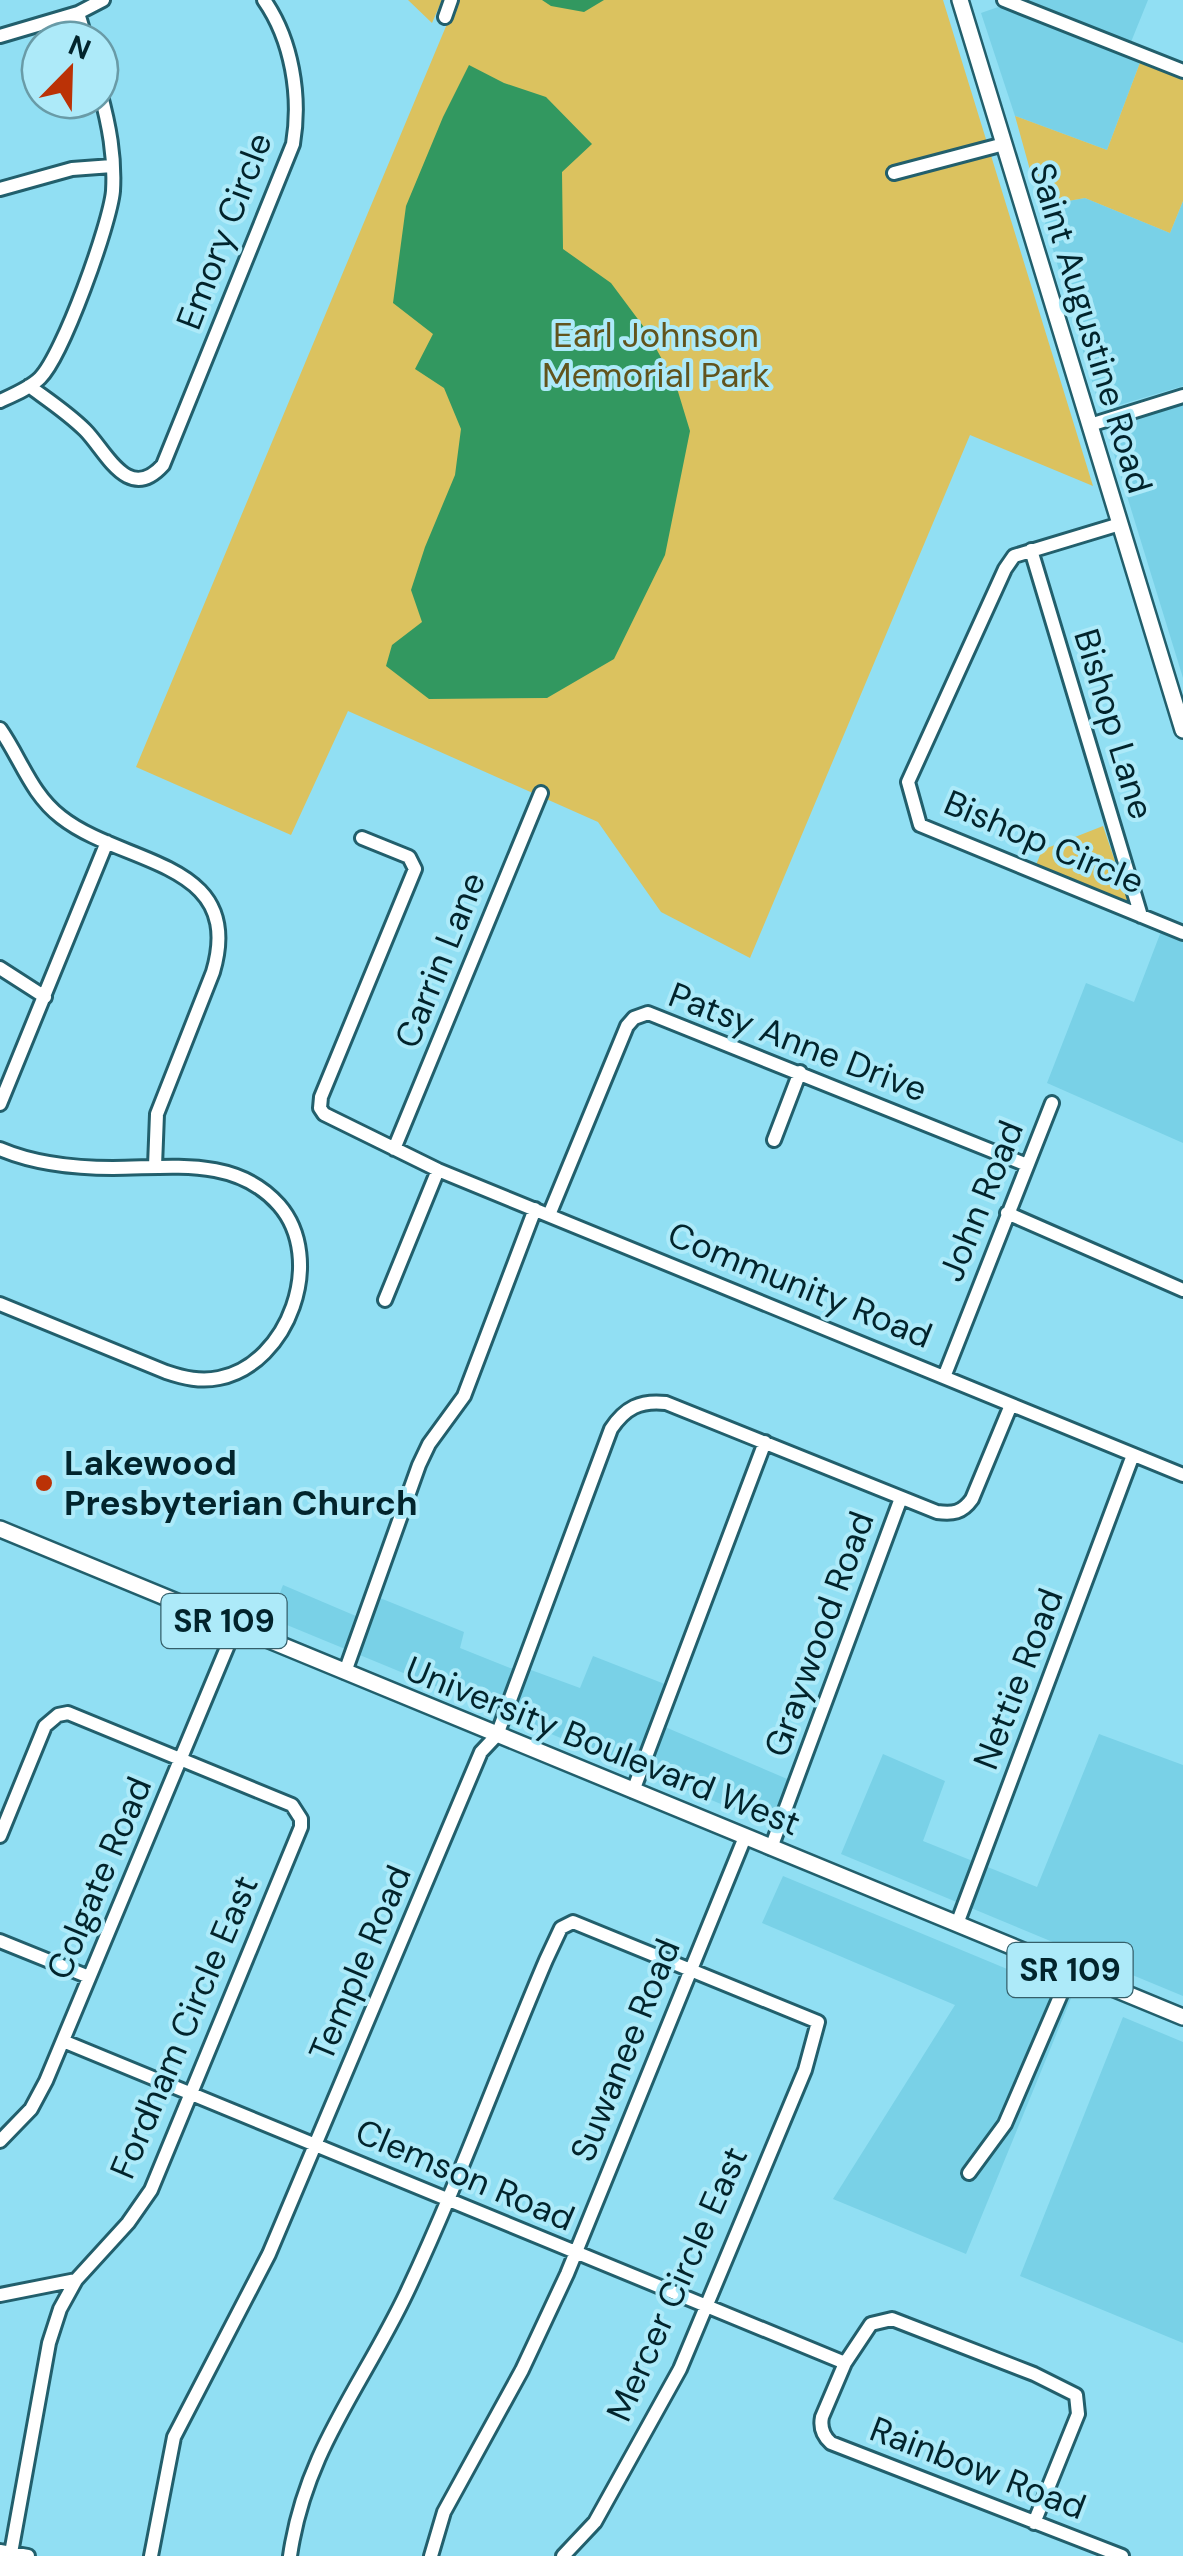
<svg xmlns="http://www.w3.org/2000/svg" width="1183" height="2556" font-family="'DM Sans',sans-serif">
  <style>
    .built { fill: #79d1e7 }
    .green { fill: #dbc25f }
    .water { fill: #329860 }
    .lines { fill: none; stroke-linecap: round; stroke-linejoin: round }
    .minor-casing { stroke: #225f6c; stroke-width: 18 }
    .major-casing { stroke: #225f6c; stroke-width: 20 }
    .minor { stroke: #fff; stroke-width: 12 }
    .major { stroke: #fff; stroke-width: 15 }
    .poi-dot { fill: #bb3206; stroke: #adeaf9; stroke-width: 4 }
    .labels { text-anchor: middle; stroke-width: 8; stroke-linejoin: round; paint-order: stroke }
    .shield { fill: #adeaf9; stroke: #355f6a; stroke-width: 2.5 }
    .shield-label { font-size: 32px; font-weight: bold; fill: #02242c }
    .street-label { font-size: 35px; fill: #02242c; stroke: #adeaf9 }
    .park-label { font-size: 35px; fill: #62541d; stroke: #adeaf9 }
    .poi-label { font-size: 35px; font-weight: bold; fill: #02242c; stroke: #adeaf9; text-anchor: start }
  </style>
  <rect width="100%" height="100%" fill="#91dff3"/>
  <path class="built" d="M1020 0H1148L1131 42Z
    M1001 6 1141 60 1107 150 1015 116 981 13Z
    M1085 198 1170 233 1183 201V386L1106 409 1100 408 1040 206Z
    M1183 401V678L1107 431 1133 417Z
    M1165 921 1183 923V1143L1047 1083 1086 983 1134 1002Z
    M283 1585 370 1622 380 1598 464 1632 460 1648 510 1668 531 1670 580 1688 593 1656 680 1690 665 1727 792 1781 767 1823 270 1618Z
    M1099 1734 1183 1765V1996L841 1854 883 1754 945 1781 923 1841 1037 1887Z
    M783 1876 1072 1996 966 2254 833 2199 955 2005 762 1923Z
    M1123 2017 1183 2042V2343L1020 2276Z"/>
  <path class="green" d="M408 0H442L432 23Z
    M457 0H943L1093 486 970 435 750 958 661 912 598 822 348 711 291 835 136 767Z
    M1141 60 1183 77V201L1170 233 1085 198 1040 206 1015 116 1107 150Z
    M1103 826 1129 902 1036 865 1042 850Z"/>
  <path class="water" d="M542 0H604L584 12 551 6Z
    M469 65 504 83 546 97 592 144 562 172 563 249 611 283 646 330 676 385 690 431 665 555 614 659 547 698 429 699 386 666 392 645 422 622 411 590 425 547 455 475 461 429 444 388 415 369 433 334 393 303 406 206 443 117Z"/>
  <g class="lines">
    <defs>
      <path id="minor" d="M1004 0 1183 71
        M78 13 86 40
        M445 17 451 0
        M0 36 78 13 103 0
        M894 173 1004 144
        M0 189 72 169 112 166
        M29 386C48 400 68 413 85 430 106 451 128 504 163 465L293 144C301 96 292 40 264 0
        M0 401C13 395 30 388 40 378 63 355 110 224 113 191 115 156 109 125 100 92
        M1090 425 1183 396
        M1120 524 1014 556 1005 569 908 782 920 825 1183 933
        M1031 550 1141 916
        M0 729C21 759 31 794 61 817 123 866 246 860 213 972L157 1114 155 1166
        M362 838 409 857 415 869 321 1097 320 1108 324 1114 438 1170 1183 1475
        M0 968 45 997
        M0 1104 107 842
        M774 1140 800 1072
        M0 1149C35 1164 74 1168 113 1168 170 1168 236 1156 279 1205 326 1259 289 1364 219 1378 201 1382 184 1378 166 1372L0 1304
        M394 1149 541 793
        M1007 1213 1183 1290
        M549 1215 627 1026 634 1018 648 1013 1027 1165
        M385 1300 438 1170
        M944 1377 1052 1103
        M345 1672 419 1465 429 1444 464 1396 535 1209
        M633 1791 765 1442
        M0 1836 45 1726 58 1715 68 1713 292 1805 301 1819V1827L151 2190 128 2223 76 2280 0 2295
        M771 1848 901 1498
        M957 1924 1133 1455
        M0 1941 89 1977
        M63 2041 845 2363
        M0 2141 31 2109 46 2081 236 1626
        M969 2173 1005 2124 1071 1971
        M1034 2523 1078 2414 1076 2395 1034 2374 892 2319 871 2324 845 2363 822 2417C820 2427 823 2436 831 2443L1122 2556
        M0 2551 28 2556
        M11 2553 49 2343 60 2309 76 2280
        M151 2556 174 2437 269 2254 481 1752 497 1735 611 1429C625 1408 640 1400 666 1403L937 1512C953 1514 962 1513 972 1499L1011 1405
        M290 2556C305 2451 363 2385 407 2292 458 2184 499 2070 546 1960L561 1928 573 1922 818 2022 805 2070 680 2369 595 2522 563 2556
        M431 2556 444 2512 522 2370 567 2274 745 1837"/>
      <path id="major" d="M960 0 1183 730
        M0 1529 1183 2017"/>
    </defs>
    <use href="#minor" class="minor-casing"/>
    <use href="#major" class="major-casing"/>
    <use href="#minor" class="minor"/>
    <use href="#major" class="major"/>
  </g>
  <circle class="poi-dot" cx="44" cy="1483" r="10"/>
  <g class="labels">
    <g class="shield">
      <rect x="161.5" y="1594" width="125" height="54" rx="8"/>
      <rect x="1007.5" y="1943" width="125" height="54" rx="8"/>
    </g>
    <g class="shield-label">
      <text x="224" y="1632">SR 109</text>
      <text x="1070" y="1981">SR 109</text>
    </g>
    <g class="street-label">
      <text transform="translate(224 231) rotate(-69)" y="12">Emory Circle</text>
      <text transform="translate(1091 328) rotate(73)" y="12">Saint Augustine Road</text>
      <text transform="translate(1114 724) rotate(73)" y="12">Bishop Lane</text>
      <text transform="translate(1044 842) rotate(23)" y="12">Bishop Circle</text>
      <text transform="translate(440 960) rotate(-68)" y="12">Carrin Lane</text>
      <text transform="translate(798 1042) rotate(21)" y="12">Patsy Anne Drive</text>
      <text transform="translate(981 1201) rotate(-68)" y="12">John Road</text>
      <text transform="translate(800 1285) rotate(22)" y="12">Community Road</text>
      <text transform="translate(819 1634) rotate(-70)" y="12">Graywood Road</text>
      <text transform="translate(1018 1679) rotate(-69)" y="12">Nettie Road</text>
      <text transform="translate(603 1746) rotate(22)" y="12">University Boulevard West</text>
      <text transform="translate(99 1878) rotate(-67)" y="12">Colgate Road</text>
      <text transform="translate(360 1963) rotate(-67)" y="12">Temple Road</text>
      <text transform="translate(184 2027) rotate(-67)" y="12">Fordham Circle East</text>
      <text transform="translate(625 2050) rotate(-68)" y="12">Suwanee Road</text>
      <text transform="translate(465 2175) rotate(23)" y="12">Clemson Road</text>
      <text transform="translate(677 2284) rotate(-66)" y="12">Mercer Circle East</text>
      <text transform="translate(978 2468) rotate(21)" y="12">Rainbow Road</text>
    </g>
    <g class="park-label">
      <text x="656" y="347">Earl Johnson<tspan x="656" dy="40">Memorial Park</tspan></text>
    </g>
    <g class="poi-label">
      <text x="64" y="1475">Lakewood<tspan x="64" dy="40">Presbyterian Church</tspan></text>
    </g>
  </g>
  <g transform="translate(70 70) rotate(23)"><circle r="48" fill="#adeaf9" stroke="#699ba7" stroke-width="2.5"/>
  <path d="M0-8L18 38L0 25L-18 38Z" fill="#bb3206"/>
  <text y="-15" font-size="28" font-weight="bold" text-anchor="middle" fill="#02242c">N</text>
  </g>
</svg>
